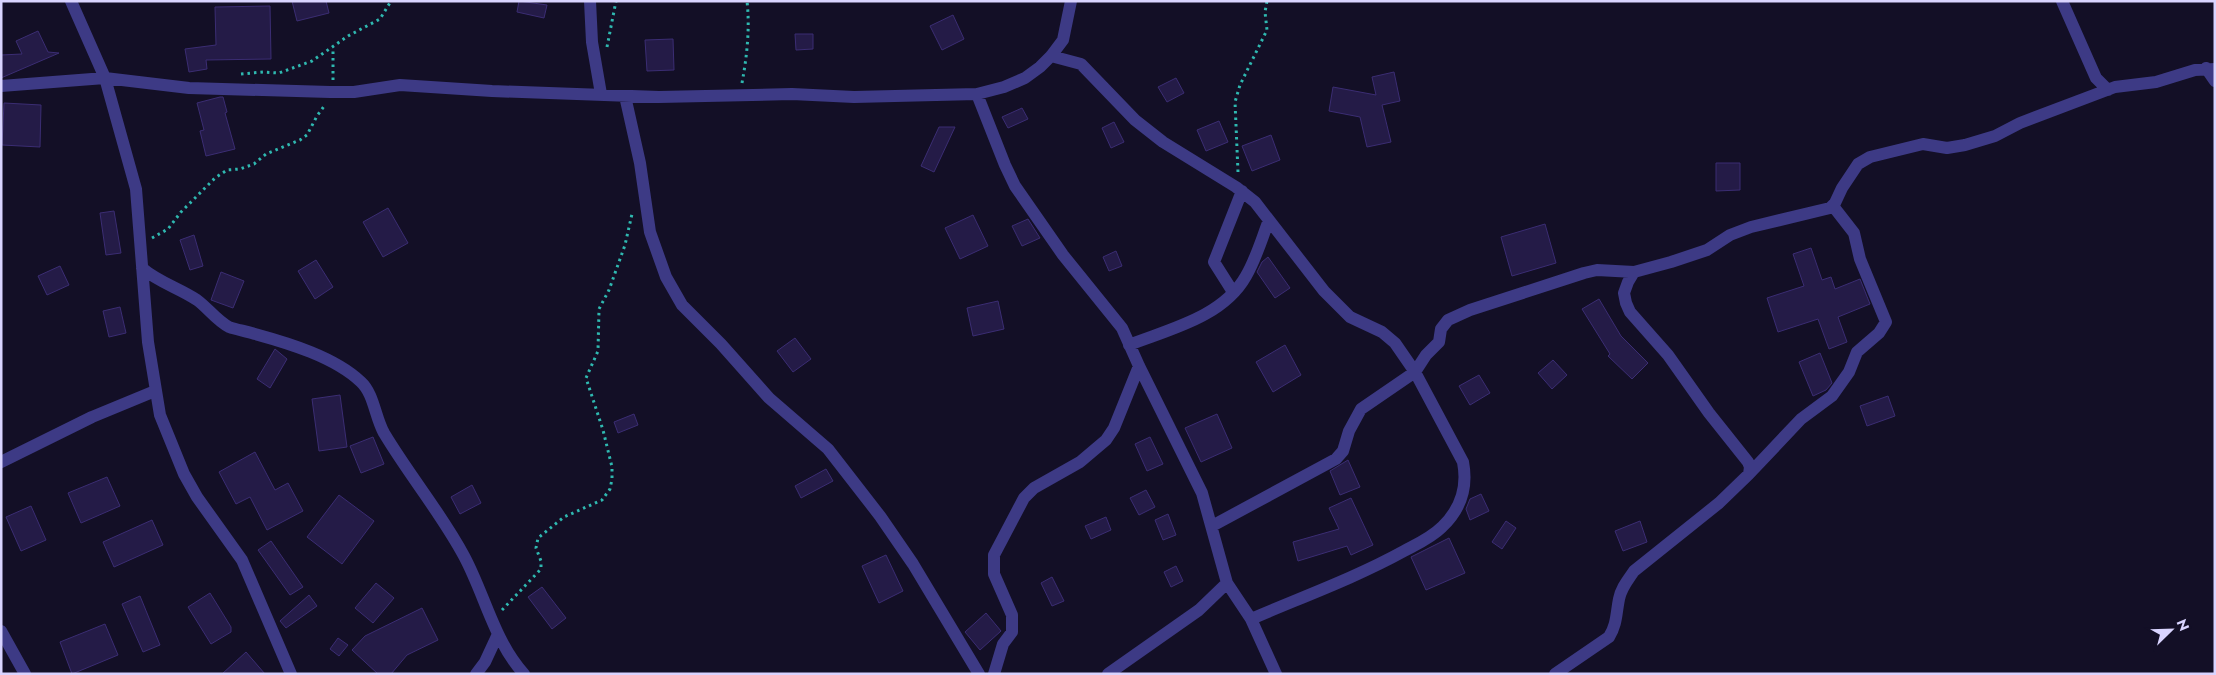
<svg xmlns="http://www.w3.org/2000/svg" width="2216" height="675" font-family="Jost,sans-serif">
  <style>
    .building { fill: #241b47; stroke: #3b2d73 }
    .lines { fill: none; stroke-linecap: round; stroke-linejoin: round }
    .path { stroke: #2fb8b0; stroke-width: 3; stroke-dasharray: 2.5 4; stroke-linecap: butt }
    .minor { stroke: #3d3a85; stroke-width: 12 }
  </style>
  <rect width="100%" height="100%" fill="#130f26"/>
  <path class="building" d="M292 1H326L329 13 297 21Z
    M519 1 547 5 544 18 517 12Z
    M270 6 271 59 206 60 207 69 189 72 185 49 216 45 215 7Z
    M953 15 964 39 942 50 930 26Z
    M38 31 48 52 59 53 1 78V55L22 54 16 41Z
    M795 34H813V49L796 50Z
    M673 39 674 70 647 71 645 40Z
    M1394 72 1400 101 1382 105 1391 142 1367 147 1360 117 1329 111 1333 87 1376 95 1372 77Z
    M1176 78 1184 93 1167 102 1158 87Z
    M220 97H223L227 112 225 113 235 149 206 156 200 131 204 130 197 103Z
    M4 103 41 105 40 147 2 145Z
    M1022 108 1028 119 1008 128 1002 117Z
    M1219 121 1228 142 1206 151 1197 130Z
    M1114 122 1124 142 1111 148 1102 128Z
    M939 127H955L934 172 921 166Z
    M1271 135 1280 160 1252 171 1242 146Z
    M1716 163H1740V190L1716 191Z
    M388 208 408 243 383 257 363 222Z
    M114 211 121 253 106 255 100 213Z
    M973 215 988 246 960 259 945 228Z
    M1028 219 1040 238 1022 246 1012 226Z
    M1545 224 1556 263 1512 276 1501 237Z
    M194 235 203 266 190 270 180 240Z
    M1811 248 1822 280 1831 277 1835 289 1860 279 1870 304 1838 317 1847 342 1829 349 1818 319 1778 332 1767 298 1804 286 1793 254Z
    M1116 251 1122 266 1109 271 1103 257Z
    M1268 257 1290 288 1275 298 1257 272 1262 262Z
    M316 260 333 287 315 299 298 271Z
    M60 266 69 285 47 295 38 276Z
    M221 272 244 281 233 308 211 300Z
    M1599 299 1621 336 1648 363 1632 379 1608 356 1610 354 1582 309Z
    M998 301 1004 329 973 336 967 308Z
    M120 307 126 333 109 337 103 311Z
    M795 338 811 359 793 372 777 351Z
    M1285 345 1301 375 1273 392 1256 362Z
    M275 349 287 359 270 388 257 379Z
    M1820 353 1832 383 1826 390 1813 396 1799 362Z
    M1553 360 1567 375 1552 389 1538 373Z
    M1479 375 1490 393 1470 405 1459 386Z
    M340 395 347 447 319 451 312 399Z
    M1888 396 1895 416 1867 426 1860 406Z
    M634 414 638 425 618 433 614 422Z
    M1217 414 1232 448 1201 462 1185 428Z
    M373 437 384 464 361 473 350 446Z
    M1150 437 1163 464 1147 471 1135 444Z
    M255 452 275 490 288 483 303 511 267 530 250 497 236 504 219 472Z
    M1348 460 1360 487 1340 495 1330 471Z
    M826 469 833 481 801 498 795 486Z
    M107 477 120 506 81 523 68 493Z
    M472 485 481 503 460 514 451 497Z
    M1146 490 1155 507 1139 515 1130 498Z
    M1481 494 1489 511 1470 520 1466 509 1470 499Z
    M339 495 374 521 342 564 307 537Z
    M1351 498 1373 545 1351 555 1347 546 1298 561 1293 542 1339 529 1329 508Z
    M31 506 46 540 21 551 6 517Z
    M1168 514 1176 535 1163 540 1155 520Z
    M1106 517 1111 530 1091 539 1085 526Z
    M152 520 163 545 114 567 103 542Z
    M1506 521 1516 528 1502 549 1492 542Z
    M1640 521 1647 542 1623 551 1615 531Z
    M1449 538 1465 573 1426 590 1411 557Z
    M271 541 303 587 290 595 258 550Z
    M886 555 903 591 879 603 862 566Z
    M1176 566 1183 581 1171 587 1164 572Z
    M1052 577 1064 601 1052 606 1041 583Z
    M376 583 394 598 373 623 355 608Z
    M542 587 566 618 552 629 528 597Z
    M210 593 231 627V632L211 644 188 607Z
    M309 595 317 606 286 628 280 621Z
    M140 596 160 645 143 652 122 604Z
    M422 608 438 640 407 655 391 674H378L352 650 365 636Z
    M986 613 1001 631 980 650 965 632Z
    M105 624 118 655 72 674 60 642Z
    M338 638 348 645 339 656 330 649Z
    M246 652 265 674H222Z"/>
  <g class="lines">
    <path class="path" d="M607 47 616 1
      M241 74 263 72 279 73 312 61 348 36 380 19 391 1
      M333 80V48
      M742 83C747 56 750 28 747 1
      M1238 172 1235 102 1240 85 1267 30 1265 12 1267 1
      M152 238 168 229 181 212 215 178 227 170 240 169 254 164 266 154 300 140 307 135 317 116 325 105
      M502 610 541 569V561L536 548 538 538 564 517 602 500 610 489 612 479V467L603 430 586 378 598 351 599 309 609 290 625 245 632 214"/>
    <path class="minor" d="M71 1 105 78 136 189 148 342 160 415 184 474 197 497 242 560 291 674
      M590 1 592 42 601 94
      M2062 1 2096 78 2108 90
      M1051 56 1081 64 1135 120 1163 142 1236 187 1255 202 1324 291 1350 317 1382 332 1395 343 1415 372 1463 462C1468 488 1461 509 1442 527 1431 538 1417 544 1404 551 1355 578 1302 597 1251 619
      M2206 68 2215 81
      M1 86 105 78 189 88 330 92H354L400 85 492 91 659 97 792 94 854 97 977 94 1004 87 1025 78 1040 67 1051 56 1063 40 1071 1
      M977 94 1005 165 1015 186 1063 255 1122 328 1139 366 1202 493 1227 583 1251 619 1276 674
      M625 96 640 163 650 232 666 277 682 305 721 344 769 398 828 449 880 516 913 564 979 674
      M142 268C158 282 179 288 197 300 208 308 217 321 229 327 237 330 246 331 255 334 288 343 335 357 361 382 374 394 375 417 384 433 409 475 441 513 464 556 485 595 494 641 524 674
      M1233 292 1214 262 1242 191
      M1129 345C1170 329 1223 317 1246 276 1256 259 1262 238 1269 220
      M1 462 92 417 155 391
      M1749 474 1801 419 1832 396 1849 372 1857 352 1879 333 1886 322 1860 259 1854 233 1833 206
      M1212 526 1336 459 1343 451 1349 431 1361 409 1415 372 1426 355 1439 342 1441 329 1448 320 1470 310 1584 273 1597 270 1634 272
      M1 631 25 674
      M476 674 485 662 498 634
      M994 674 1003 644 1012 632V615L994 574V555L1024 498 1034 488 1080 462 1106 440 1114 428 1139 366
      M1108 674 1199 610 1227 583
      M1555 674 1609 637C1617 624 1616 614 1619 599 1621 588 1628 580 1634 571L1719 503 1749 474 1750 467 1748 462 1709 413 1668 355 1630 312 1626 303 1624 293 1628 282 1634 272 1671 262 1707 250 1730 235 1751 227 1830 208 1835 203 1842 188 1858 164 1870 157 1923 144 1947 148 1965 145 1995 136 2020 123 2115 87 2156 82 2195 70 2215 69"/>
  </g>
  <rect width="2216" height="675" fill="none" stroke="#d9d4ff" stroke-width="5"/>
  <g transform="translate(2171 630) rotate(67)" stroke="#130f26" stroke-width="4" paint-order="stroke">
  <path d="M0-4L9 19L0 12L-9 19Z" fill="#d9d4ff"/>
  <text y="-8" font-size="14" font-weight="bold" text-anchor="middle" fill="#d9d4ff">N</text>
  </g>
</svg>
